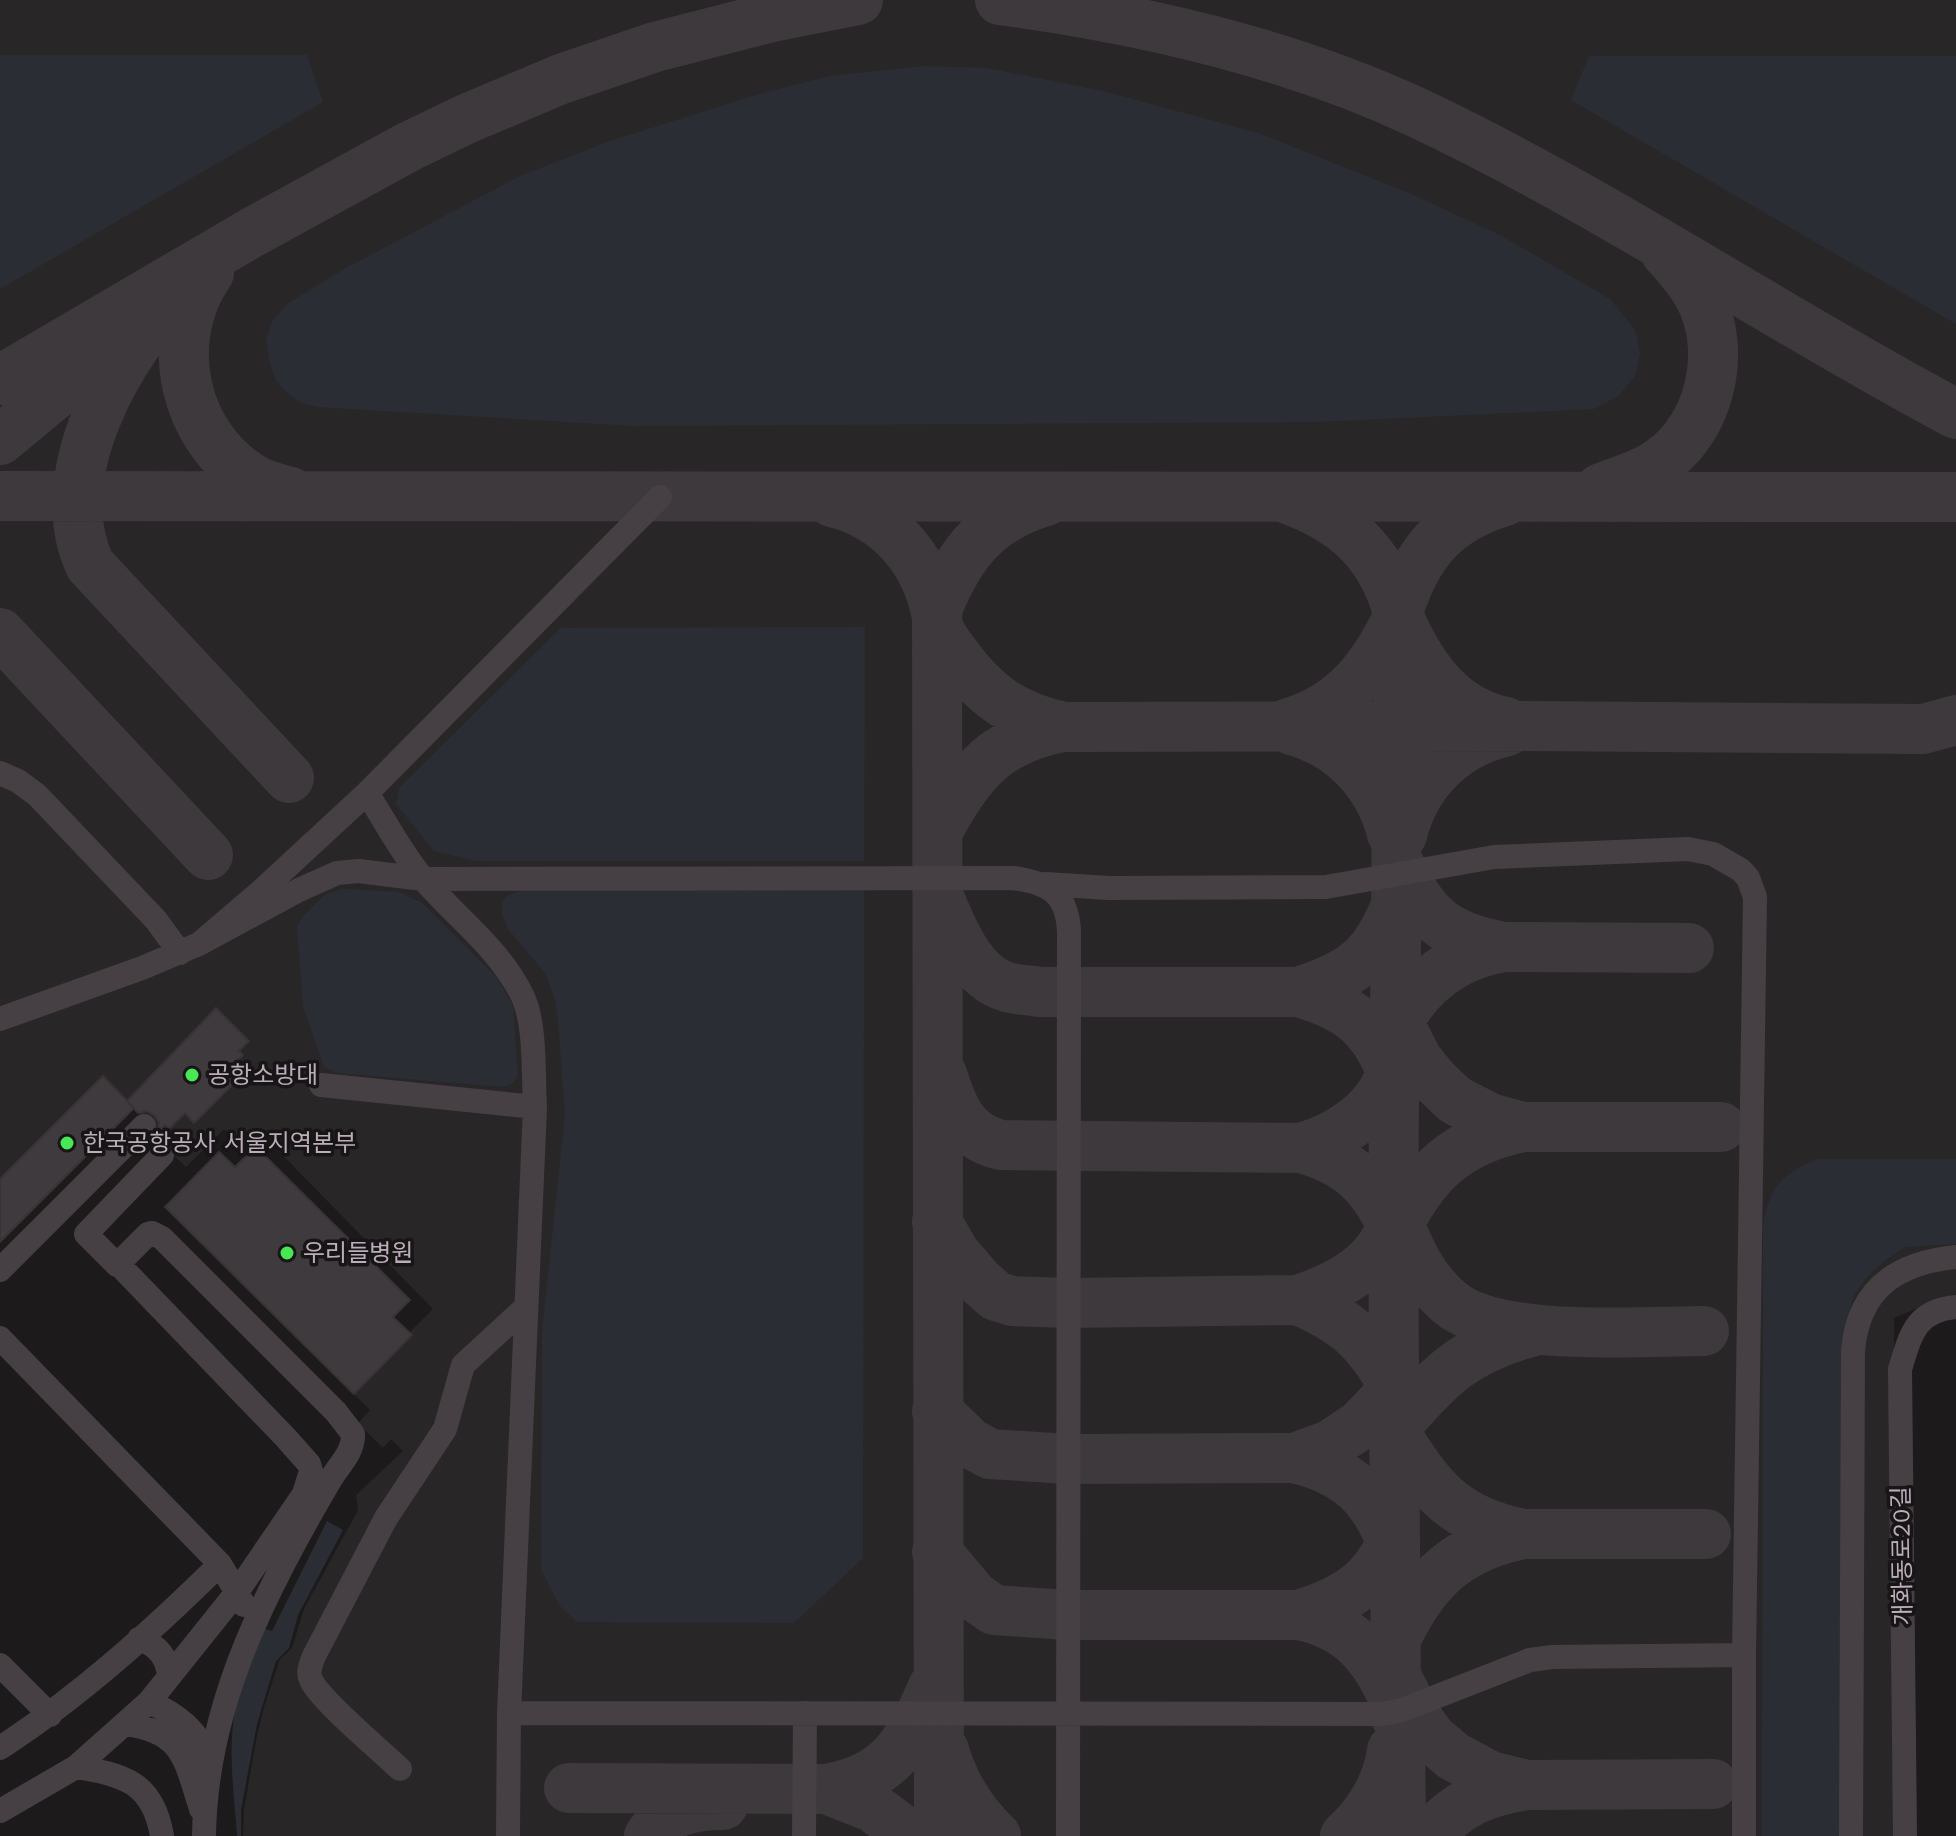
<svg xmlns="http://www.w3.org/2000/svg" width="1956" height="1836" font-family="'Work Sans','Noto Sans KR',sans-serif">
  <style>
    .built { fill: #292628 }
    .green { fill: #2a2e34 }
    .lines { fill: none; stroke-linecap: round; stroke-linejoin: round }
    .taxiway { stroke: #3e393d; stroke-width: 50 }
    .building { fill: #3e3a3d; stroke: #383436; stroke-width: 2 }
    .minor { stroke: #464045; stroke-width: 24 }
    .poi-dot { fill: #47e853; stroke: #171516; stroke-width: 3 }
    .labels { text-anchor: middle; stroke-width: 7; stroke-linejoin: round; paint-order: stroke }
    .poi-label { font-size: 24px; fill: #bbadb9; stroke: #171516; text-anchor: start }
    .street-label { font-size: 24px; fill: #bbadb9; stroke: #171516 }
  </style>
  <rect width="100%" height="100%" fill="#1c1a1b"/>
  <path class="built" d="M0 0H1956V1298H1941L1894 1318V1836H243L244 1810 256 1741 264 1707 280 1659 292 1648 304 1609 358 1510 356 1495 403 1451 391 1439 383 1448 358 1423 370 1410 354 1394 412 1336 409 1333 433 1309 257 1129 239 1144 224 1129 186 1167 155 1136 157 1133 134 1109 0 1242Z"/>
  <path class="green" d="M0 55H307L323 102 0 289Z
    M1589 56H1956V324L1571 100Z
    M925 66 987 68 1103 91 1258 133 1416 196 1502 236 1610 299 1635 330 1640 353 1635 376 1618 396 1594 409 1317 422 634 426 317 407 301 403 288 394 276 380 269 360 266 338 273 320 287 304 346 268 520 176 607 142 759 94 830 76Z
    M865 627 864 861H476L434 851 396 804 399 788 561 628Z
    M343 889 399 892 422 903 497 978 513 1006 518 1076 512 1084 502 1087 337 1073 324 1067 303 1006 297 927 304 915 326 894Z
    M524 889H864L863 1558 794 1623 577 1622 559 1605 541 1569 542 1332 565 1115 558 1020 555 1000 546 974 508 929 502 914V902L508 896Z
    M1817 1159H1956V1244L1905 1247 1883 1262 1866 1278 1853 1297 1845 1332 1844 1836H1762L1763 1226C1769 1187 1782 1174 1817 1159Z
    M327 1521 343 1530 298 1615 289 1648 276 1661 257 1724 241 1810V1836H237C234 1792 227 1748 236 1705 241 1679 255 1654 265 1629L272 1631Z"/>
  <g class="lines">
    <path class="taxiway" d="M1000 0C1143 19 1287 52 1418 113 1604 201 1775 318 1956 414
      M209 273C162 340 183 439 255 480 266 486 279 489 291 492
      M181 289C119 353 48 475 90 565L289 778
      M0 380 251 233 408 147 466 119 561 79 655 47 772 17 858 0
      M0 440 129 333
      M1601 488C1622 480 1645 474 1663 460 1711 425 1727 350 1700 298 1691 281 1679 267 1666 253
      M0 496 1956 497
      M1290 500C1345 520 1380 552 1397 609 1408 646 1397 690 1397 729 1396 801 1397 874 1396 946 1391 1203 1395 1460 1396 1717L1400 1726 1401 1836
      M1046 501C1001 514 971 539 950 581 945 591 938 604 937 615 936 629 947 644 955 654 985 696 1014 716 1064 727
      M832 502C889 516 926 559 937 617L939 1836
      M1398 613C1416 554 1444 519 1505 501
      M1401 622C1423 670 1452 711 1506 722
      M0 633 208 855
      M1289 723C1344 707 1374 667 1398 617
      M1292 730C1342 743 1380 784 1392 834
      M939 829C970 771 997 739 1064 727L1532 726 1923 729 1956 720
      M1402 835C1415 782 1454 743 1507 731
      M1397 860C1423 915 1441 936 1504 947L1689 948
      M941 902C954 933 972 977 1007 987 1017 990 1029 990 1039 992H1298C1352 975 1375 959 1396 905
      M1298 992C1351 1007 1375 1027 1394 1079
      M1395 1015 1417 1059 1434 1080 1455 1100 1490 1118 1523 1127H1721
      M1394 1030C1417 984 1453 955 1504 947
      M942 1074C953 1109 963 1136 1001 1145L1301 1148C1342 1136 1383 1109 1393 1065
      M1301 1148C1350 1161 1373 1185 1394 1230
      M1397 1219C1410 1251 1422 1279 1449 1302 1496 1343 1641 1331 1704 1331
      M937 1222 955 1253 979 1281 996 1296 1012 1301 1068 1303 1298 1300C1340 1286 1383 1264 1394 1217
      M1394 1235C1421 1174 1457 1140 1523 1127
      M1298 1300C1347 1321 1369 1341 1394 1387
      M937 1411 970 1443 990 1454 1068 1459 1294 1458 1330 1445 1360 1425 1384 1400 1394 1376
      M1394 1428C1443 1373 1463 1350 1537 1330
      M1394 1431C1430 1489 1453 1520 1523 1534H1706
      M1294 1458C1347 1470 1376 1497 1393 1548
      M937 1552 974 1596 994 1610 1067 1615H1298C1345 1601 1377 1582 1395 1533
      M1298 1615C1350 1625 1375 1655 1395 1702
      M1396 1639C1424 1579 1458 1547 1523 1534
      M1399 1682 1418 1719 1432 1738 1453 1756 1490 1776 1527 1785 1713 1784
      M944 1750C953 1783 971 1812 996 1836
      M569 1788 826 1789 872 1807 895 1824 906 1836
      M826 1789C892 1777 908 1744 933 1687
      M649 1836C668 1810 693 1805 723 1805
      M1345 1836C1369 1815 1388 1783 1392 1750
      M1428 1836C1459 1803 1483 1792 1527 1785"/>
  </g>
  <path class="building" d="M216 1008 249 1041 239 1051 243 1055 228 1070 237 1080 194 1123 185 1113 169 1129 165 1125 157 1133 159 1123 155 1116 147 1111 138 1113 127 1101Z
    M103 1076 134 1108 0 1242V1179Z
    M256 1147 410 1300 393 1317 412 1335 354 1394 165 1207 219 1152 235 1167Z"/>
  <g class="lines">
    <path class="minor" d="M0 773 18 781 37 795 156 920 180 953
      M367 793C385 821 402 854 424 880 458 919 500 949 523 997 536 1025 533 1076 535 1107L509 1713
      M1045 884 1109 888 1326 887 1494 857 1688 849 1713 854 1741 870 1748 878 1755 897 1744 1655V1836
      M199 944 299 890 337 873 359 871 423 879 1013 878C1049 883 1067 893 1069 931L1068 1836
      M0 1019 142 968 199 944 261 891 367 793 660 497
      M321 1085 535 1107
      M162 1155 86 1234 117 1265 148 1234 152 1233 162 1238 336 1412 353 1434C354 1453 337 1467 329 1482 302 1528 276 1575 255 1623 225 1690 205 1763 204 1836
      M0 1270 144 1126
      M125 1271 286 1438 309 1464 311 1471 304 1494 237 1592 149 1702
      M0 1338 220 1564
      M139 1639C158 1645 168 1658 169 1677
      M0 1665 50 1715
      M125 1724C183 1731 185 1759 201 1809
      M0 1748C80 1696 152 1631 220 1564L244 1605
      M76 1767C124 1775 153 1782 162 1836
      M400 1769C381 1751 320 1700 311 1680 307 1672 311 1664 314 1656L386 1518 445 1429 463 1365 526 1307
      M0 1811 76 1767 149 1702C179 1715 197 1731 211 1761
      M508 1836 509 1713 1383 1714 1402 1710 1530 1660 1552 1657 1744 1655
      M804 1836 805 1713
      M1851 1836 1853 1351C1858 1289 1896 1263 1956 1257
      M1905 1836 1900 1369C1911 1334 1915 1311 1956 1307"/>
  </g>
  <g class="poi-dot">
    <circle cx="192" cy="1075" r="8"/>
    <circle cx="67" cy="1143" r="8"/>
    <circle cx="287" cy="1253" r="8"/>
  </g>
  <g class="labels">
    <g class="poi-label">
      <text x="208" y="1083">공항소방대</text>
      <text x="83" y="1151">한국공항공사 서울지역본부</text>
      <text x="303" y="1261">우리들병원</text>
    </g>
    <g class="street-label">
      <text transform="translate(1902 1556) rotate(-91)" y="8">개화동로20길</text>
    </g>
  </g>
</svg>
